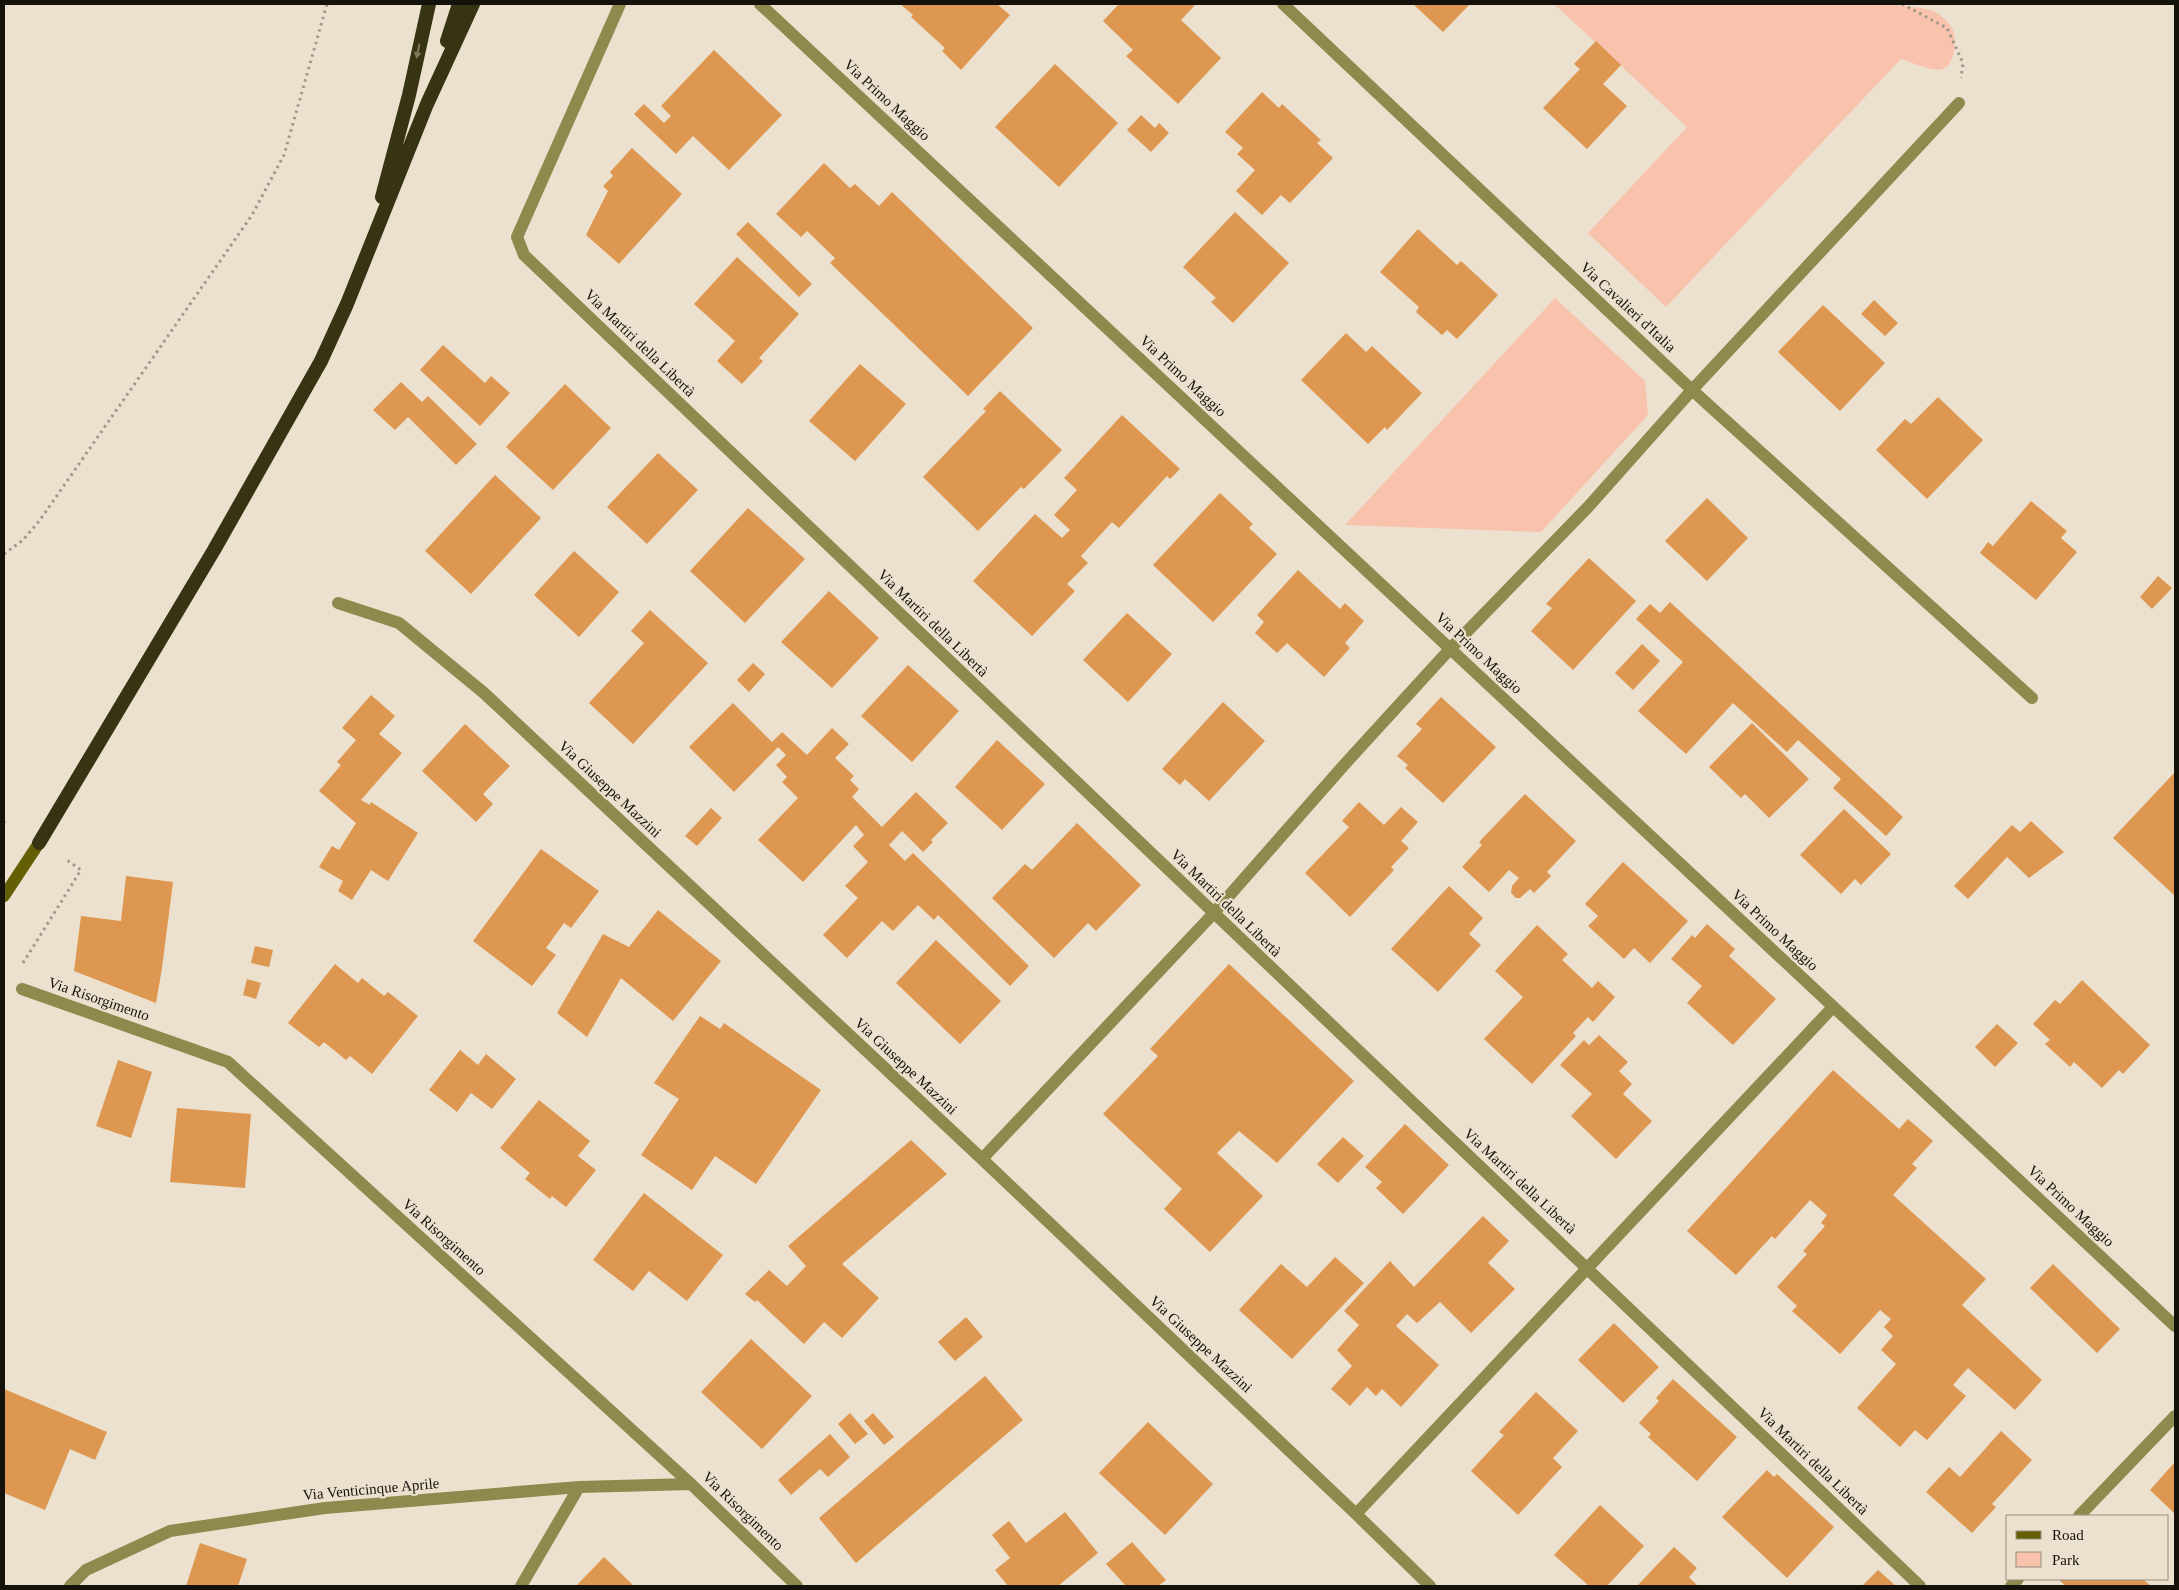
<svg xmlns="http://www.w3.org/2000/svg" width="2179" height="1590" font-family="Georgia,serif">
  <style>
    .green { fill: #f8c2ac }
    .building { fill: #de9750 }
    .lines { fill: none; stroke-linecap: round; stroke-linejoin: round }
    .path { stroke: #9f9789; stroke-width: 3; stroke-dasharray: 2.5 4; stroke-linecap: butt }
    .minor { stroke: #8e8a4e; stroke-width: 12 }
    .secondary { stroke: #645f05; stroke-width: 12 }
    .trunk { stroke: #363413; stroke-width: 14 }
    .oneway { fill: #7e795e }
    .labels { text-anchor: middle; stroke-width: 4.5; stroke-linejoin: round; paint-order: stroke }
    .street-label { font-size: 15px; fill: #15110b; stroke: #ebe1ce }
  </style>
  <rect width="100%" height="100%" fill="#ebe1ce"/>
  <path class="green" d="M1554 4H1890C1902 7 1927 7 1935 12 1941 15 1949 23 1952 28 1957 39 1956 65 1942 69 1931 72 1912 62 1901 59L1666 307 1588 233 1687 127Z
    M1555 298 1645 381 1648 415 1541 532 1345 525Z"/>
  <path class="building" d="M900 4H997L1010 15 961 70 942 51 945 48 911 17 913 15Z
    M1119 4H1196L1181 20 1221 58 1178 104 1126 56 1133 50 1103 21Z
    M1413 4H1470L1443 32Z
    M1596 41 1621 65 1603 84 1627 106 1587 149 1543 108 1580 69 1574 64Z
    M714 50 782 115 729 170 693 136 676 154 634 114 644 104 664 123 671 116 661 106Z
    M1055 64 1118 123 1059 187 995 127Z
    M1262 92 1279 108 1282 104 1321 140 1317 143 1333 158 1290 203 1281 195 1262 215 1236 191 1255 170 1237 154 1243 148 1225 132Z
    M1141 115 1155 128 1159 123 1169 133 1151 152 1127 130Z
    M632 148 682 194 619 264 586 235 608 191 603 186 613 176 610 172Z
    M824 163 850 188 855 184 879 206 892 192 1033 328 968 396 830 263 835 258 807 231 801 237 776 214Z
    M1235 212 1289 263 1233 323 1211 302 1216 298 1183 267Z
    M748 222 812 284 799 297 736 234Z
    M1418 229 1457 265 1461 261 1498 295 1457 339 1447 330 1442 335 1416 312 1419 307 1380 272Z
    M737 257 799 314 759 358 763 361 742 384 717 361 735 341 694 304Z
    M1874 300 1898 323 1885 336 1861 314Z
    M1823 305 1885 363 1840 411 1778 352Z
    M1346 333 1366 352 1372 346 1422 393 1387 430 1385 427 1368 444 1301 380Z
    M443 345 485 383 491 376 510 393 480 426 420 370Z
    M860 364 906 404 855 461 809 421Z
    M401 382 422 402 428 396 477 444 456 465 408 417 395 430 373 410Z
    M565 384 611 428 553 490 506 447Z
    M1000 391 1062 450 1024 489 1021 487 978 531 923 477 986 411 983 409Z
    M1938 397 1983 440 1927 499 1876 450 1905 419 1911 424Z
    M1122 415 1180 469 1170 479 1167 476 1119 528 1112 522 1081 556 1088 563 1067 584 1075 591 1032 636 973 581 1035 514 1062 538 1070 530 1054 515 1077 490 1064 478Z
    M658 453 698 490 647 544 607 507Z
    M495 475 541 518 471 594 425 551Z
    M1220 493 1253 524 1249 528 1277 554 1213 622 1153 565Z
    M1707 498 1748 538 1707 581 1665 541Z
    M2031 501 2067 531 2061 538 2077 552 2036 600 1980 553 1988 542 1993 546Z
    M748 508 805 559 745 623 690 571Z
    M574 551 619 592 579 637 534 595Z
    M1589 558 1636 601 1573 670 1531 631 1552 608 1546 604Z
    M1298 570 1340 609 1345 603 1364 621 1345 643 1350 648 1324 677 1287 643 1277 653 1255 633 1264 622 1257 615Z
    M2158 576 2172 588 2152 609 2140 597Z
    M829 591 879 638 832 688 781 642Z
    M1670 602 1903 817 1886 836 1833 788 1841 779 1798 740 1787 752 1733 703 1686 754 1638 711 1683 662 1636 619 1650 604 1660 613Z
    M650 610 708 663 633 744 589 703 644 643 631 631Z
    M1127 613 1172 654 1128 702 1083 660Z
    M1642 644 1660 661 1633 690 1615 673Z
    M753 663 765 674 749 692 737 680Z
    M908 665 959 711 912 762 861 716Z
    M371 695 395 716 379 734 402 753 361 800 370 805 371 802 418 833 388 881 371 870 352 900 338 891 343 881 319 867 332 846 339 850 356 823 319 791 341 765 337 762 356 740 342 728Z
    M1441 697 1496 747 1443 803 1405 768 1408 765 1397 756 1422 729 1416 724Z
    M1223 702 1265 741 1209 801 1185 779 1180 785 1162 769Z
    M733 703 772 742 782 732 807 755 832 728 849 744 835 758 854 776 850 780 859 789 852 797 882 827 916 792 948 823 931 840 933 842 923 852 902 831 889 845 905 861 913 853 1029 966 1010 986 938 915 934 920 918 905 893 931 882 921 847 958 823 935 858 898 845 886 868 862 853 846 864 835 856 825 803 882 758 840 798 798 782 782 787 777 776 765 786 755 778 747 734 792 689 747Z
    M1752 723 1809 779 1769 818 1745 794 1741 798 1709 767Z
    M465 724 510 766 483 794 493 804 476 822 422 771Z
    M997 740 1045 784 1002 830 955 787Z
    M2175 772V896L2113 838Z
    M1525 794 1576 841 1547 872 1551 876 1534 893 1530 889 1520 898H1516L1511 893 1512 886 1519 878 1509 870 1489 892 1462 867 1482 845 1479 842Z
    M1359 802 1384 825 1401 807 1418 822 1401 841 1409 848 1391 867 1394 870 1350 917 1305 873 1349 827 1342 821Z
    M711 808 722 818 697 846 685 836Z
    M1844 809 1891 854 1861 885 1855 879 1841 894 1800 855Z
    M2031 821 2064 852 2029 878 2007 857 1968 899 1954 886 2012 825 2020 832Z
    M1077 823 1141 885 1096 931 1088 923 1054 958 992 898 1025 864 1032 870Z
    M541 849 599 891 571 928 564 923 546 948 556 955 532 986 473 941Z
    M1623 862 1688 921 1650 963 1634 948 1624 959 1588 926 1598 916 1585 904Z
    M126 876 173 882 162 968 156 1003 74 971 81 916 121 921Z
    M1449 886 1483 918 1469 934 1481 945 1438 992 1391 949Z
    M658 910 721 961 673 1021 621 978 587 1037 557 1013 603 934 629 947Z
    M1707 924 1735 949 1729 956 1776 999 1733 1045 1687 1003 1702 986 1671 959 1692 935 1695 938Z
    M1537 925 1568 954 1562 960 1592 988 1598 981 1615 997 1593 1022 1588 1017 1573 1033 1576 1036 1532 1084 1484 1039 1523 997 1495 971Z
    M936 940 1001 1001 960 1044 896 983Z
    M255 946 273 950 269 967 251 963Z
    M335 964 358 983 362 978 384 996 388 992 418 1016 372 1074 350 1056 346 1060 324 1042 319 1047 288 1023Z
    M1229 964 1354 1081 1277 1163 1239 1131 1217 1153 1263 1196 1210 1252 1164 1209 1182 1189 1103 1114 1158 1056 1150 1049Z
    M247 979 261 983 256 999 243 995Z
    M2082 980 2150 1045 2123 1074 2119 1070 2102 1088 2074 1062 2070 1067 2045 1044 2050 1040 2033 1024 2055 1000 2060 1004Z
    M700 1016 720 1029 724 1023 821 1090 756 1184 715 1156 692 1190 641 1155 679 1099 654 1083Z
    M1997 1024 2018 1043 1995 1067 1975 1047Z
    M1599 1035 1628 1062 1619 1071 1632 1084 1623 1094 1652 1121 1616 1159 1571 1116 1592 1094 1560 1065 1584 1040 1589 1045Z
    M460 1050 478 1065 486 1054 516 1079 492 1109 471 1093 457 1112 429 1090Z
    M118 1060 152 1072 131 1138 96 1126Z
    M1833 1070 1899 1129 1908 1119 1933 1141 1912 1164 1917 1168 1893 1195 1986 1279 1962 1305 2042 1380 2015 1410 1968 1368 1953 1385 1966 1396 1927 1440 1915 1430 1900 1447 1857 1408 1896 1364 1881 1350 1893 1336 1884 1327 1891 1319 1880 1310 1840 1354 1792 1311 1797 1306 1777 1287 1807 1254 1803 1251 1825 1226 1821 1223 1827 1215 1810 1200 1775 1239 1772 1236 1736 1275 1687 1231Z
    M539 1100 590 1141 578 1156 596 1170 566 1207 552 1196 550 1199 525 1179 530 1173 500 1148Z
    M177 1108 251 1114 245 1188 170 1182Z
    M1405 1124 1449 1165 1403 1214 1376 1188 1382 1182 1365 1167Z
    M1343 1137 1364 1156 1338 1183 1317 1164Z
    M911 1140 947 1174 842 1264 879 1298 842 1338 824 1322 804 1344 757 1300 755 1302 745 1294 769 1270 787 1286 806 1266 788 1246Z
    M644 1193 723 1255 687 1301 649 1271 633 1291 593 1260Z
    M1483 1216 1509 1241 1488 1263 1515 1289 1471 1333 1440 1302 1417 1323 1407 1314 1396 1326 1439 1365 1401 1407 1382 1389 1376 1396 1367 1387 1350 1406 1331 1389 1352 1366 1337 1350 1359 1325 1344 1311 1390 1261 1414 1287Z
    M1335 1257 1364 1283 1292 1359 1239 1310 1281 1264 1307 1287Z
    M2053 1264 2120 1329 2097 1353 2030 1288Z
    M966 1317 983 1337 955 1361 938 1342Z
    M1614 1323 1659 1367 1623 1403 1578 1360Z
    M751 1339 812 1396 762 1449 701 1392Z
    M985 1376 1023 1420 856 1563 819 1518Z
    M1673 1379 1737 1437 1697 1481 1648 1437 1651 1434 1639 1423 1659 1401 1656 1398Z
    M4 1389 107 1432 95 1460 70 1449 45 1510 4 1493Z
    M1536 1392 1578 1431 1553 1458 1562 1467 1518 1515 1471 1471 1504 1435 1499 1432Z
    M850 1413 868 1434 855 1444 838 1424Z
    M873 1413 894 1437 884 1445 864 1421Z
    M1148 1422 1213 1484 1165 1535 1099 1473Z
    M2001 1431 2032 1460 1992 1504 1996 1507 1972 1533 1926 1492 1949 1467 1960 1477Z
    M830 1434 850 1457 828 1477 820 1469 791 1495 778 1480Z
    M2175 1462V1514L2150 1490Z
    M1767 1470 1774 1477 1777 1474 1834 1527 1787 1578 1722 1517Z
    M1600 1505 1644 1546 1607 1586H1589L1554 1555Z
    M1065 1512 1098 1553 1058 1586H1008L995 1570 1010 1558 992 1535 1009 1521 1026 1543Z
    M1132 1542 1166 1580 1158 1586H1126L1106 1564Z
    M200 1543 247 1559 238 1586H186Z
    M1674 1547 1697 1568 1689 1577 1698 1586H1637Z
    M604 1557 634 1586H576Z
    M1878 1570 1896 1586H1862Z
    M2058 1579H2143L2151 1586H2066Z"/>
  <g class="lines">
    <path class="path" d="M1902 4 1947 28 1963 63 1961 78
      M4 554 23 540 40 520 252 215 284 155 327 4
      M4 822 5 823
      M23 963 81 870 67 860"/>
    <path class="minor" d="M620 4 517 237 524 255 1920 1586
      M760 4 2175 1326
      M1959 103 1692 390 2032 698
      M338 603 399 623 484 693 982 1159 1356 1514 1430 1586
      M22 989 228 1062 691 1484 797 1586
      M982 1159 1213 914 1344 765 1450 649 1589 506 1692 390 1283 4
      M1356 1514 1833 1007
      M2079 1516 2175 1416
      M70 1586 86 1570 170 1531 325 1508 579 1487 691 1484
      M521 1586 579 1487
      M2011 1586 2018 1579"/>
    <path class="secondary" d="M4 896 39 843"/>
    <path class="trunk" d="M447 41 459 4
      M382 197 409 95 429 4
      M39 843 214 550 321 361 347 304 427 104 473 4"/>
  </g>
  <defs><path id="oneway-solid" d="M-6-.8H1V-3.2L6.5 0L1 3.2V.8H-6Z" transform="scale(1.25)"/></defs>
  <use class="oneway" href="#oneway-solid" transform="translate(418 51) rotate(102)"/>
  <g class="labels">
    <g class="street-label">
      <text transform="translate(887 100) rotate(43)" y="5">Via Primo Maggio</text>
      <text transform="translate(1628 307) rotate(43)" y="5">Via Cavalieri d'Italia</text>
      <text transform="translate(640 343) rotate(44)" y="5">Via Martiri della Libertà</text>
      <text transform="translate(1183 376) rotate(43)" y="5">Via Primo Maggio</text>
      <text transform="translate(933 623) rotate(44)" y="5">Via Martiri della Libertà</text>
      <text transform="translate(1479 653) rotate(43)" y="5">Via Primo Maggio</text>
      <text transform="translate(610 789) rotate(43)" y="5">Via Giuseppe Mazzini</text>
      <text transform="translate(1226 903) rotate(44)" y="5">Via Martiri della Libertà</text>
      <text transform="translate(1775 930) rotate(43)" y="5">Via Primo Maggio</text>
      <text transform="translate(99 999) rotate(19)" y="5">Via Risorgimento</text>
      <text transform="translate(906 1066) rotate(43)" y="5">Via Giuseppe Mazzini</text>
      <text transform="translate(1520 1181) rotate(43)" y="5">Via Martiri della Libertà</text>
      <text transform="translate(2071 1206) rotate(43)" y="5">Via Primo Maggio</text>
      <text transform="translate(444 1237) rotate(42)" y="5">Via Risorgimento</text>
      <text transform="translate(1201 1344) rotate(43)" y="5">Via Giuseppe Mazzini</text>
      <text transform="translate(1813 1461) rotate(44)" y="5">Via Martiri della Libertà</text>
      <text transform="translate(371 1489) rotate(-5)" y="5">Via Venticinque Aprile</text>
      <text transform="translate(743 1511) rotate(44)" y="5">Via Risorgimento</text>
    </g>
  </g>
  <rect width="2179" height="1590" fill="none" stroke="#15110b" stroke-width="10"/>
  <rect x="2006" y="1515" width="162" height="65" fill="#ebe1ce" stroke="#958e80"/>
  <rect x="2016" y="1531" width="25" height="8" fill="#645f05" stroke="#958e80"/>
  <text x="2052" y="1540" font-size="15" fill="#15110b">Road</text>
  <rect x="2016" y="1552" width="25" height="15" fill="#f8c2ac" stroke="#958e80"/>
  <text x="2052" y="1565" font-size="15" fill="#15110b">Park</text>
</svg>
